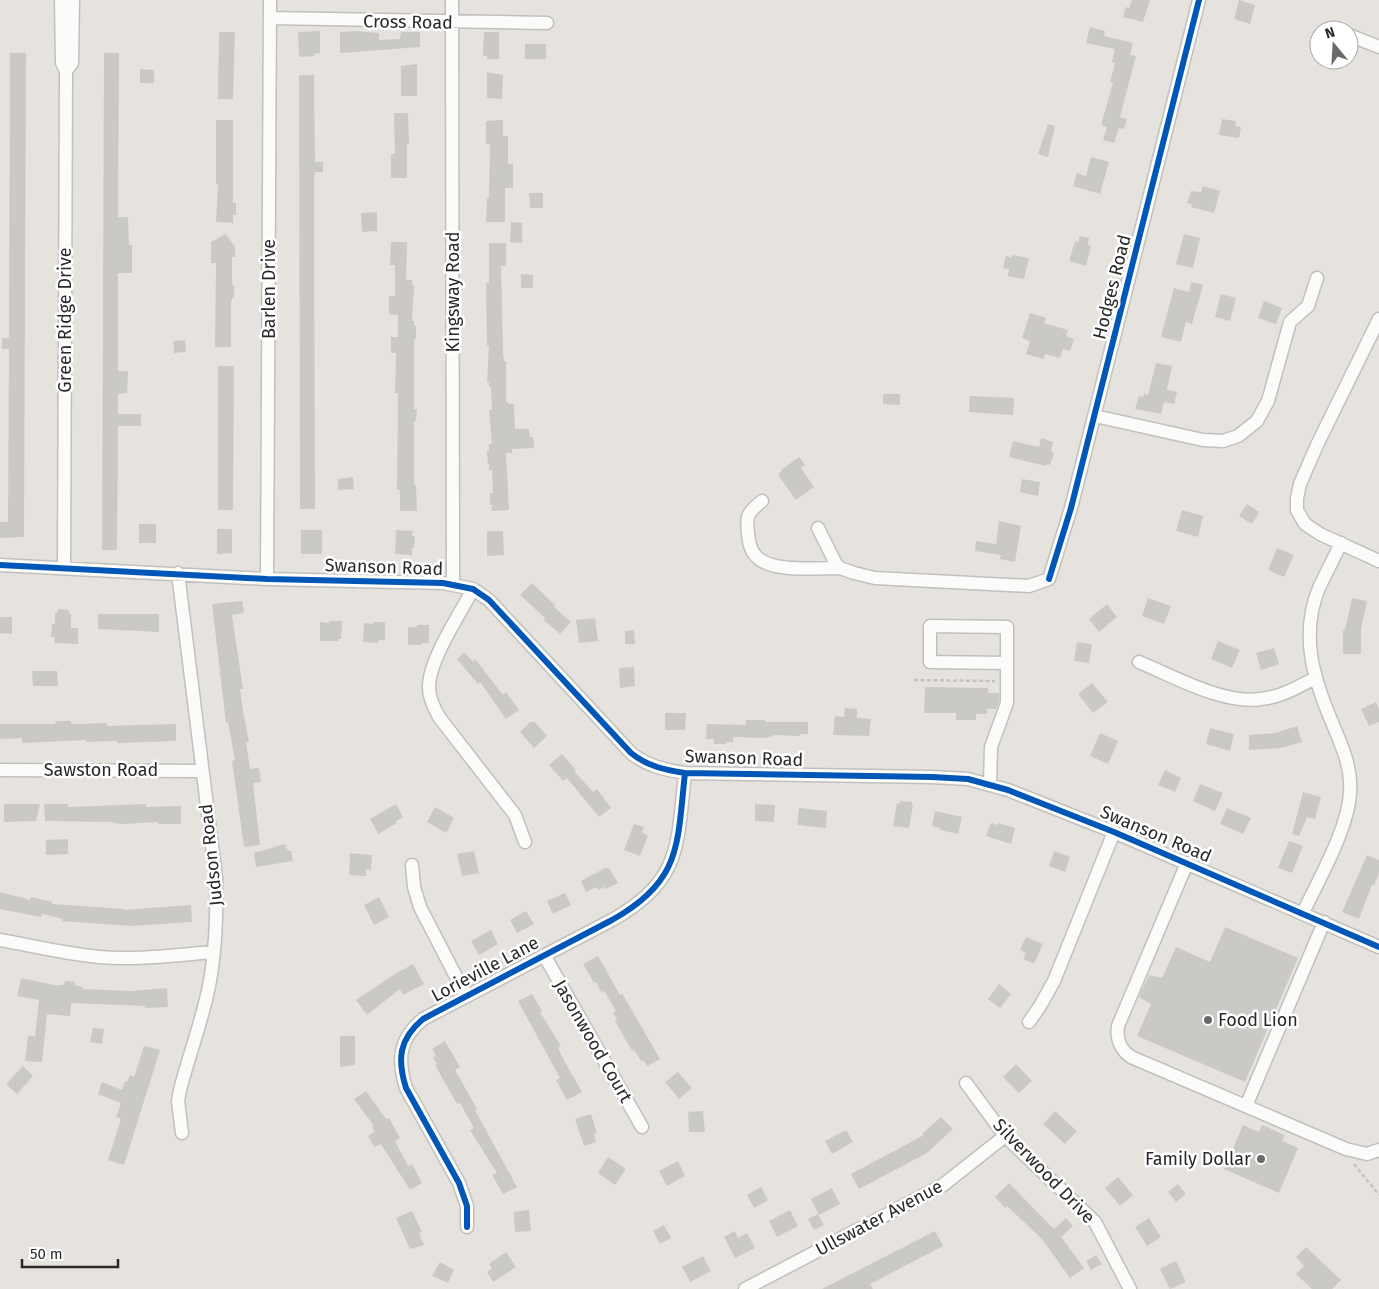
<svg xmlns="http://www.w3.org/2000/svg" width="1379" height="1289" font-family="'Fira Sans',sans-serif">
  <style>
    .building { fill: #cbc9c6 }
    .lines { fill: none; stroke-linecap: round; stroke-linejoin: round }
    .minor-casing { stroke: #c1c0c0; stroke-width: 15 }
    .path { stroke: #c3c2c2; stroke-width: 2.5; stroke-dasharray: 4 2.5; stroke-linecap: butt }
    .minor { stroke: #fbfbfa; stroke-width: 12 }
    .cycleway-casing { stroke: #fff; stroke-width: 9 }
    .cycleway { stroke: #0057b8; stroke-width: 6 }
    .poi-dot { fill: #6b6a69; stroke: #fff; stroke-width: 2 }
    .labels { text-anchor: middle; stroke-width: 5; stroke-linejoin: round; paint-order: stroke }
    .street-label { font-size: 18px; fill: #292929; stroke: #fff }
    .poi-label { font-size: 18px; fill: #292929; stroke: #fff; text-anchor: start }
  </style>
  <rect width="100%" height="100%" fill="#e6e3df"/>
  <path class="building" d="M1132 0H1150L1143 22 1123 17 1126 7 1129 8Z
    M1239 0 1255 5 1250 24 1234 19Z
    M1090 27 1105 31 1104 36 1133 43 1130 55 1136 56 1120 117 1127 119 1124 129 1119 128 1114 143 1103 140 1107 127 1101 125 1113 83 1110 82 1115 63 1112 62 1115 49 1086 43Z
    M320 31V53L314 54V56L299 57 298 32Z
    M355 31 379 33V40L400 39 401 32H420V47L340 53V32Z
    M219 32H235L233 99H218Z
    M484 32H499V59H487V56H483Z
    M525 44H546V59H525Z
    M10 53H26L24 537 0 538V522H8L9 349H2V338H9Z
    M104 53H119L118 217H128L129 245H132V273H118V371H128L127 393 118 394V414H141V426H118L117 550H102Z
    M417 64V96H401V66Z
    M140 69 154 70V83H140Z
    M487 72 503 75 502 99 487 98Z
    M299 75H314L315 162H323V172H315L314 181 315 509H300Z
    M394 113H408L409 144H407V178H391V154H395Z
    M1222 119 1236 121 1235 126 1241 127 1239 138 1219 135Z
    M216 120H233V203H236V215H233V223L217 222 216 221 218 184H216Z
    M503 120V136H508V164H513V188H505V222H486L487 198H489L490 144H486V121Z
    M1048 124 1055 126 1048 157 1038 154Z
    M1091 157 1109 162 1100 194 1073 186 1077 173 1086 176Z
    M1203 186 1220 191 1214 213 1191 207 1192 204 1187 203 1191 191 1201 192Z
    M529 193H543V208H530Z
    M377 212V231L362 232 361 213Z
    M511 222 522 223V243L510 242Z
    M226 234 235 247V257H232V285H234V298H232L231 304V347H215L216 263H211V242Z
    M1184 234 1200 238 1193 268 1176 264Z
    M1080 236 1089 238 1088 245 1091 246 1086 266 1069 261 1075 241 1078 242Z
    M391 242H407L406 280H412V285H414L412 321H414V325L416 326V339H414V409H417L416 421H414V485H416L417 511H400V490H397L398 393H395L396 353H391V337H398V315L389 314V296H395V265H390Z
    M489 243H506V266H501L503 351 504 361H506V402H508V404H514L515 429H529L530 437H533L534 448 512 449V453H506L509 510 492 511V505H490V493H493L492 470H489V464H488L487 451H489V444H492L489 410H492L491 387H489V382H487L489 346H487L486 283H489Z
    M1012 255 1029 258 1024 279 1008 276 1009 269 1003 268 1006 256 1012 258Z
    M521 274 533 275V288H521Z
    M1191 282 1203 285 1192 324 1186 322 1181 342 1161 337 1174 288 1189 292Z
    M1221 294 1236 298 1230 321 1215 317Z
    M1264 301 1282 308 1276 324 1258 318Z
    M1030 313 1046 318 1044 323 1068 330 1066 336 1074 339 1070 351 1063 349 1060 358 1045 354 1044 359 1026 354 1030 341 1022 338Z
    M185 340 186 352 174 353 173 341Z
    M1156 363 1172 366 1167 390 1177 392 1174 404 1164 402 1161 414 1135 409 1139 396 1143 397 1144 394 1148 395Z
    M218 366H234L233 510H218Z
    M883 394H900V405L883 404Z
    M970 396 1014 398 1013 415 969 412Z
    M1041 438 1053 442 1051 452 1054 453 1050 465 1047 464 1046 466 1009 457 1013 441 1039 447Z
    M799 457 805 465 801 468 814 487 796 500 778 475 782 471 781 470Z
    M353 477 354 489 338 490V479Z
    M1022 479 1040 482 1038 496 1020 492Z
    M1247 504 1259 512 1252 524 1239 516Z
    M1182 510 1203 516 1198 537 1176 531Z
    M999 521 1021 526 1015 562 1000 559 1001 555 975 551 976 541 996 544Z
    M139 524H156V543H139Z
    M217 529H232V553L217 554Z
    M301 530H322V554H301Z
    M396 530 413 531 412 536H415L414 548H412V555L395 554Z
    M487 531H503L504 555 487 556Z
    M1277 548 1294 555 1284 577 1268 570Z
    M532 583 555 605 554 607 571 622 560 634 544 620 545 618 520 595Z
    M1148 598 1171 606 1164 624 1142 616Z
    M1352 598 1367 601 1361 629V654H1343V630H1345Z
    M242 601 244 613 232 615 243 689H240L243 711 249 742H246L250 769 259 768 261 782 253 783 260 845 244 847 232 761 235 760 228 722 226 723 212 604Z
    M1107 604 1117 617 1099 632 1089 619Z
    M58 609 69 610V613L71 614V628H78V644L54 643 55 637H51L52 624H55V613H57Z
    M98 614H159V632L98 629Z
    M0 617H12V634L0 633Z
    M595 618 598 641 579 643 576 620Z
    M329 621H342L341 639H338V641H320V622L329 623Z
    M373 622H385V640H378V643L363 642 364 623 373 624Z
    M417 625H429V643H422V645H408V627H417Z
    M634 630 635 644H625V631Z
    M1218 641 1240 650 1232 668 1211 659Z
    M1077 642 1092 644 1089 663 1074 661Z
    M1274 648 1279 664 1261 670 1256 653Z
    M464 652 473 662 475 659 503 695 506 692 519 710 506 719 480 682 478 684 457 659Z
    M634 667 635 686 620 688 619 668Z
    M32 671H57L58 686H33Z
    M1092 683 1108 702 1093 713 1078 694Z
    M925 687 988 688V693H999V702L996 709H987V714H976V720H956V713H924Z
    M1376 702 1379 709V722L1369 726 1361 709Z
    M845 708 857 709V718L871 719 869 736 833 735 835 716 844 717Z
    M665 713H686L685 730H665Z
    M746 720H765V722H808V734H800V736L773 735V736L766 738 733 737V742H726V744H714V739H706L707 724 746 725Z
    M55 721H71V724H78L107 723V726L176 724V741L117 743V741L86 742V740L22 743V738L0 739V724H56Z
    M530 722H535L547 736 534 748 520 732Z
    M1297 726 1302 742 1281 748 1249 750V735L1275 733Z
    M1210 728 1234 734 1230 751 1206 744Z
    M1100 733 1118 741 1108 764 1090 756Z
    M562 754 576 770 574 771 593 792 597 789 611 808 599 817 567 778 563 781 549 765Z
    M1165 770 1181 778 1175 792 1158 785Z
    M1200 784 1223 793 1215 811 1193 801Z
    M1303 792 1321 797 1315 819 1307 817 1299 836 1292 834Z
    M900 801 912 802V806H913L909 828 893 826 897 803 900 804Z
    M4 804H40L36 821 4 822Z
    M44 804H68V807L146 804V807L181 806V824H158V822L123 824 113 823V822L45 821Z
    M396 804 403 817 396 821 397 823 378 834 370 819Z
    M755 804 775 805 774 822 755 821Z
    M435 807 454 818 446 833 427 822Z
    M799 808 827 811 826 828 797 825Z
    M1227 808 1251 818 1243 834 1220 824Z
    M935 811 962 817 958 834 940 830V828L932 826Z
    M991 823 998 825V823L1015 828 1011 844 986 836Z
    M634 824 644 827 642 832 648 836 640 856 624 850Z
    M68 839V854L46 855V840Z
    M1289 841 1303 846 1292 873 1278 868Z
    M285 844 288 851H291L293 861 256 867 254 853Z
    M474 851 479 873 462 876 457 854Z
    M1054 851 1070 857 1065 872 1049 866Z
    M350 853 372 855 371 870 366 869V876L349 875Z
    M1367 855 1379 860V874L1374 885H1372L1359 919 1342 912Z
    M605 868H609L618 883 606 889 604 887 598 890 596 887 586 892 581 881Z
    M0 892 30 900 31 897 52 902V904L124 909 123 910 191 905 192 922 131 926 62 921 63 919 42 914 41 917 0 909Z
    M565 893 571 905 553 914 547 901Z
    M379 897 389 917 374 925 364 905Z
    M526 911 534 924 517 933 510 920Z
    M1225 927 1298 958 1245 1082 1137 1036 1151 1004 1139 997 1149 975 1162 978 1176 947 1210 962Z
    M491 930 498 944 479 955 471 941Z
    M1026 937 1043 944 1034 964 1023 959 1026 953 1020 950Z
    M598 956 620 995 622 993 660 1059 647 1066 643 1060 641 1061 634 1050 632 1051 615 1021 617 1020 613 1013 616 1011 604 991 602 993 596 982 594 983 583 964Z
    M413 964 424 984 403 995 400 989 367 1015 356 1000 395 974Z
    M21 978 58 986V985H64L65 981 75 982V985L83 987V989L131 991 167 988 168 1007 145 1008V1006L71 1003 70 1016 47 1014 42 1062 25 1061 28 1036H35L39 1000 17 996Z
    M999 984 1011 994 1000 1008 988 999Z
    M532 994 542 1011 540 1012 561 1046 558 1048 566 1064 582 1092 567 1100 556 1080 560 1078 518 1001Z
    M93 1028 104 1029 102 1044 90 1042Z
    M340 1036H355V1065L340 1067Z
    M445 1041 460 1067 455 1070 477 1109 475 1110 517 1187 503 1194 492 1175 497 1173 470 1130 474 1128 460 1103 457 1104 435 1065 437 1064 433 1058 436 1056 432 1049Z
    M144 1046 160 1050 124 1165 108 1160 121 1119 116 1117 121 1103 98 1094 102 1082 122 1090 125 1081 127 1082 130 1075 134 1077Z
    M1016 1064 1032 1081 1019 1093 1003 1077Z
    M23 1066 33 1076 17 1094 6 1084Z
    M678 1072 692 1088 679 1099 665 1082Z
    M366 1091 386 1119 389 1118 400 1138 395 1141 408 1166 412 1164 422 1183 410 1190 381 1144 374 1147 368 1136 374 1132 372 1127 374 1126 354 1099Z
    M703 1111 705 1132H689L688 1112Z
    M1055 1111 1077 1131 1065 1144 1043 1124Z
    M591 1114 597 1133 594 1134 596 1142 584 1146 575 1119Z
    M941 1117 953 1129 927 1153 859 1189 851 1174 924 1135 922 1134Z
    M1243 1125 1259 1132 1262 1125 1285 1135 1282 1141 1298 1148 1279 1193 1224 1169Z
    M846 1130 853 1142 832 1154 825 1141Z
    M608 1157 626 1169 615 1185 598 1173Z
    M678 1161 685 1176 667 1186 659 1171Z
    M1118 1177 1133 1195 1120 1206 1105 1188Z
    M1009 1183 1054 1229 1066 1218 1073 1226 1061 1237 1084 1268 1070 1278 1042 1239 1007 1206 1005 1208 995 1197Z
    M1178 1184 1186 1194 1176 1202 1168 1192Z
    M761 1187 768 1200 754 1208 747 1195Z
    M832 1188 840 1204 819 1215 811 1199Z
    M529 1210 531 1231 515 1232 514 1212Z
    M790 1210 798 1226 777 1237 769 1221Z
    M412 1211 422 1232 419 1233 424 1245 410 1249 396 1218Z
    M818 1214 824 1225 814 1230 808 1219Z
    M1149 1218 1161 1237 1147 1246 1135 1227Z
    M664 1225 671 1238 660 1244 653 1231Z
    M735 1231 738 1238 747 1233 755 1248 735 1258 724 1237Z
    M935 1231 943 1246 870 1284 873 1289H822Z
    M1306 1247 1341 1280 1332 1289H1312L1296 1274 1304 1266 1296 1257Z
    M506 1252 516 1267 493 1282 487 1272 492 1268 489 1264Z
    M1096 1255 1102 1264 1091 1270 1086 1261Z
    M703 1256 711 1271 690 1282 682 1267Z
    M1176 1261 1186 1282 1170 1289 1160 1269Z
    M440 1262 454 1270 448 1283 432 1276Z"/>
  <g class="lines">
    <defs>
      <path id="minor" d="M61 0 62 63 66 71 64 568
        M452 0 453 585
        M270 18 547 23
        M1349 35 1379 47
        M66 71 72 63 73 0
        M1379 319 1317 445 1300 484 1297 498V510L1305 524 1320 534 1379 561
        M1095 416 1203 440 1223 441 1238 436 1257 421 1268 401 1290 322 1308 306 1317 278
        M762 501C747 513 746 516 748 534 749 542 750 550 756 556 770 573 819 568 840 568
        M818 528 836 564 840 568 854 573 875 578 1029 586 1049 579 1071 508 1199 0
        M0 565 267 579 443 583 473 589 489 600 631 753C647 766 665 770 685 773L932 777 968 779 1008 790 1114 832 1379 947
        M178 573 216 878C217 915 216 950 209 986 202 1021 189 1055 180 1090L178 1101 182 1133
        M267 579 270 0
        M473 589C460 614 428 661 429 688 429 698 434 708 439 717L515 815 525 842
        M1139 662C1173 676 1224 705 1261 699 1281 697 1298 687 1315 678
        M0 770 202 771
        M990 784 991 747 1007 703V627L930 626V662L1007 663
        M1187 863 1118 1026C1116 1040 1120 1049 1131 1057L1346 1149 1367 1154 1379 1150
        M412 865 414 887 420 907 466 996
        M1303 913C1319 879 1348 829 1350 793 1352 766 1341 744 1331 720 1313 677 1300 634 1319 588 1326 573 1334 558 1341 543
        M0 940C33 946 66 954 99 957 137 960 176 955 214 952
        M544 955 642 1127
        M1029 1022 1040 1006 1054 981 1114 832
        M966 1083 1005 1136 1095 1222 1130 1289
        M1246 1106 1324 922
        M467 1227V1206L459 1183 406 1088C397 1059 399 1039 423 1019L612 920C682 881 677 845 685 773
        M745 1289 943 1185 1005 1136"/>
    </defs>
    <use href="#minor" class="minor-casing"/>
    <path class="path" d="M914 680 995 681
      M1354 1164 1379 1195"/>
    <use href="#minor" class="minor"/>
    <defs>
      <path id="cycleway" d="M0 565 267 579 443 583 473 589 489 600 631 753C647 766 665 770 685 773L932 777 968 779 1008 790 1114 832 1379 947
        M1049 579 1071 508 1199 0
        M467 1227V1206L459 1183 406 1088C397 1059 399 1039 423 1019L612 920C682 881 677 845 685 773"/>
    </defs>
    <use href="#cycleway" class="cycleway-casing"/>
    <use href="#cycleway" class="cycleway"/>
  </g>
  <g class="poi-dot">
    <circle cx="1208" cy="1020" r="5"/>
    <circle cx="1261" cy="1159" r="5"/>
  </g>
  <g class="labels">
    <g class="street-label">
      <text transform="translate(408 22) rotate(1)" y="6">Cross Road</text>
      <text transform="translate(1112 287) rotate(-76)" y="6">Hodges Road</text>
      <text transform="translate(269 289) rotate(-90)" y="6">Barlen Drive</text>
      <text transform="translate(453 292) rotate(-90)" y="6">Kingsway Road</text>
      <text transform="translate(65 320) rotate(-90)" y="6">Green Ridge Drive</text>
      <text transform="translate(384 567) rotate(2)" y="6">Swanson Road</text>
      <text transform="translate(744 758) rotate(2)" y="6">Swanson Road</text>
      <text x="101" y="776">Sawston Road</text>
      <text transform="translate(1156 834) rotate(23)" y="6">Swanson Road</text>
      <text transform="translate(211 855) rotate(-96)" y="6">Judson Road</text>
      <text transform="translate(485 969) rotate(-28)" y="6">Lorieville Lane</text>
      <text transform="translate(593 1041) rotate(60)" y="6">Jasonwood Court</text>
      <text transform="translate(1044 1171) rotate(46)" y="6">Silverwood Drive</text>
      <text transform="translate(879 1218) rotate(-28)" y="6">Ullswater Avenue</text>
    </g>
    <g class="poi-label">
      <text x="1218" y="1026">Food Lion</text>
      <text x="1251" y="1165" text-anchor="end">Family Dollar</text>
    </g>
  </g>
  <g transform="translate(1334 45) rotate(342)"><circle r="24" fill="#ffffff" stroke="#a9a9a9"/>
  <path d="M0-4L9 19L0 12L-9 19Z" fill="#6b6a69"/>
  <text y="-8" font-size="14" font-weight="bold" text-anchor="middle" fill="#292929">N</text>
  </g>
  <path d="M22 1259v8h96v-8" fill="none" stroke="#292929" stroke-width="2.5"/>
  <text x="30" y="1259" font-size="15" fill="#292929" stroke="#ffffff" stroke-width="4" paint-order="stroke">50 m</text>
</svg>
